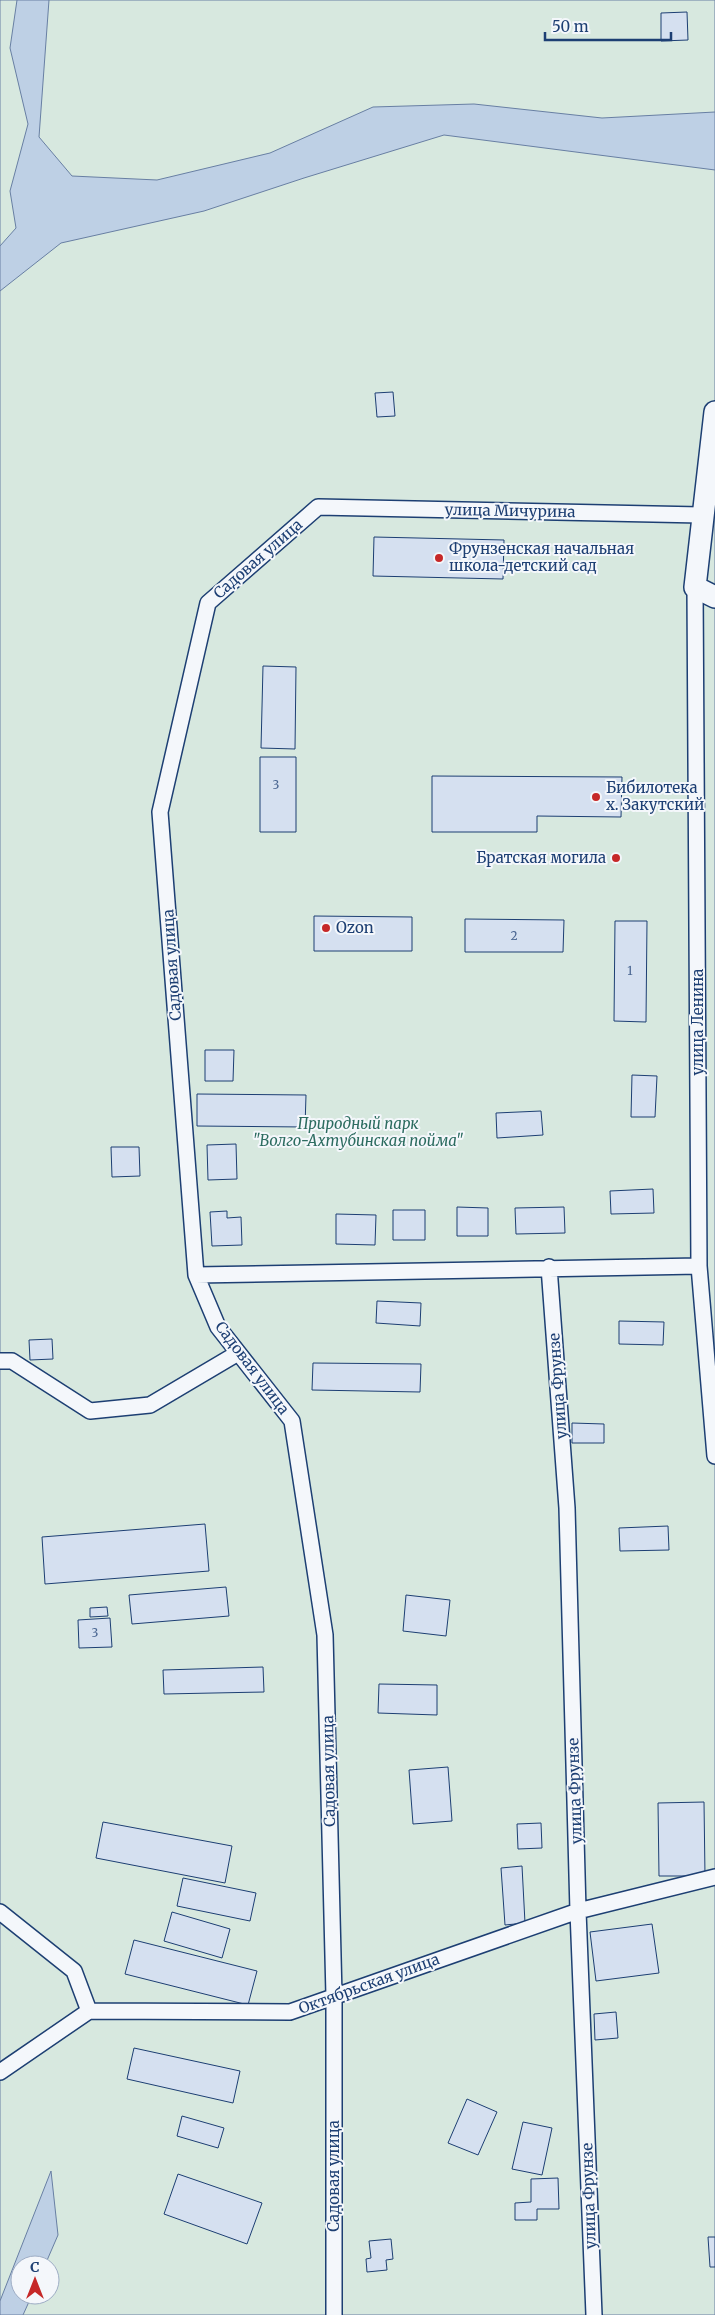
<svg xmlns="http://www.w3.org/2000/svg" width="715" height="2315" font-family="Merriweather,serif">
  <style>
    .green { fill: #d7e8df; stroke: #687fa3; fill-rule: evenodd }
    .water { fill: #bed0e5; stroke: #687fa3 }
    .building { fill: #d5e0f0; stroke: #1d3f73 }
    .lines { fill: none; stroke-linecap: round; stroke-linejoin: round }
    .street-casing { stroke: #1d3f73; stroke-width: 18 }
    .secondary-casing { stroke: #1d3f73; stroke-width: 24 }
    .street { stroke: #f4f7fb; stroke-width: 15 }
    .secondary { stroke: #f4f7fb; stroke-width: 21 }
    .poi-dot { fill: #c62828; stroke: #f4f7fb; stroke-width: 2 }
    .labels { text-anchor: middle; stroke-width: 4; stroke-linejoin: round; paint-order: stroke }
    .number-label { font-size: 12px; fill: #4b6792 }
    .street-label { font-size: 15px; fill: #1d3f73; stroke: #f4f7fb }
    .poi-label { font-size: 15px; fill: #1d3f73; stroke: #f4f7fb; text-anchor: start }
    .park-label { font-size: 15px; font-style: italic; fill: #2c6c60; stroke: #f4f7fb }
  </style>
  <rect width="100%" height="100%" fill="#f4f7fb"/>
  <path class="green" d="M0 0H715V2315H0ZM20 2265H50V2295H20Z"/>
  <path class="water" d="M17 0H49L39 137 72 176 157 180 270 153 373 107 474 104 602 118 715 112V170L444 135 304 178 204 211 61 243 0 291V246L16 228 10 191 28 124 10 48Z
    M51 2171 58 2235 45 2265H20V2295H32L23 2315H0V2301Z"/>
  <path class="building" d="M687 12 688 40 661 41V13Z
    M393 392 395 416 377 417 375 393Z
    M374 537 504 540 503 579 373 576Z
    M263 666 296 667 295 749 261 748Z
    M260 757H296V832H260Z
    M432 776 622 777 621 817 537 816V832H432Z
    M314 916 412 917V951H314Z
    M465 919 564 920 563 952H465Z
    M615 921H647L646 1022 614 1021Z
    M205 1050H234L233 1081H205Z
    M632 1075 657 1076 655 1117H631Z
    M197 1094 306 1095 305 1127 197 1126Z
    M541 1111 543 1135 497 1138 496 1113Z
    M236 1144 237 1179 208 1180 207 1145Z
    M111 1147H139L140 1176 112 1177Z
    M653 1189 654 1213 611 1214 610 1191Z
    M457 1207 488 1208V1236H457Z
    M564 1207 565 1233 516 1234 515 1208Z
    M393 1210H425V1240H393Z
    M227 1211V1218L241 1217 242 1245 212 1246 210 1212Z
    M336 1214 376 1215 375 1245 336 1244Z
    M377 1301 421 1303 420 1326 376 1323Z
    M619 1321 664 1322 663 1345 619 1344Z
    M52 1339 53 1359 30 1360 29 1340Z
    M313 1363 421 1364 420 1392 312 1390Z
    M572 1423 604 1424V1443H572Z
    M205 1524 209 1571 45 1584 42 1537Z
    M668 1526 669 1550 620 1551 619 1528Z
    M226 1587 229 1616 132 1624 129 1595Z
    M406 1595 450 1600 446 1636 403 1631Z
    M107 1607 108 1616 90 1617V1608Z
    M110 1618 112 1647 79 1648 78 1620Z
    M263 1667 264 1692 164 1694 163 1670Z
    M379 1684 437 1685V1715L378 1713Z
    M448 1767 452 1821 413 1824 409 1770Z
    M704 1802 705 1876H659L658 1803Z
    M103 1822 232 1846 225 1883 96 1858Z
    M541 1823 542 1848 518 1849 517 1824Z
    M522 1866 525 1923 505 1925 501 1868Z
    M183 1878 256 1893 250 1921 177 1906Z
    M172 1912 230 1929 222 1958 164 1941Z
    M652 1924 659 1973 596 1981 590 1932Z
    M134 1940 257 1971 248 2005 125 1974Z
    M616 2012 618 2038 595 2040 594 2014Z
    M134 2048 240 2071 233 2103 127 2079Z
    M467 2099 497 2112 478 2155 448 2143Z
    M182 2116 224 2128 218 2148 177 2136Z
    M523 2122 552 2128 542 2175 512 2169Z
    M178 2174 262 2203 247 2244 164 2214Z
    M558 2178 559 2209H537V2220H515V2203L531 2202V2179Z
    M708 2237H715V2267H710Z
    M391 2239 393 2259 386 2260 387 2270 367 2272 366 2259 371 2258 369 2241Z"/>
  <g class="lines">
    <defs>
      <path id="street" d="M695 587 699 1266 715 1456
        M549 1267 567 1508 578 1911 594 2315
        M196 1275 699 1266
        M0 1361H12L90 1411 150 1405 238 1353
        M0 1912 74 1971 89 2011
        M0 2072 89 2011 290 2012 578 1911 715 1877
        M334 2315V1996L325 1635 292 1421 218 1327 196 1275 160 812 208 603 318 507 701 515"/>
      <path id="secondary" d="M715 412 695 587 715 597"/>
    </defs>
    <use href="#street" class="street-casing"/>
    <use href="#secondary" class="secondary-casing"/>
    <use href="#street" class="street"/>
    <use href="#secondary" class="secondary"/>
  </g>
  <g class="poi-dot">
    <circle cx="439" cy="558" r="5"/>
    <circle cx="596" cy="797" r="5"/>
    <circle cx="616" cy="858" r="5"/>
    <circle cx="326" cy="928" r="5"/>
  </g>
  <g class="labels">
    <g class="number-label">
      <text x="276" y="789">3</text>
      <text x="514" y="940">2</text>
      <text x="630" y="975">1</text>
      <text x="95" y="1637">3</text>
    </g>
    <g class="street-label">
      <text transform="translate(510 511) rotate(1)" y="5">улица Мичурина</text>
      <text transform="translate(258 559) rotate(-41)" y="5">Садовая улица</text>
      <text transform="translate(172 965) rotate(-94)" y="5">Садовая улица</text>
      <text transform="translate(698 1022) rotate(-90)" y="5">улица Ленина</text>
      <text transform="translate(252 1368) rotate(53)" y="5">Садовая улица</text>
      <text transform="translate(558 1386) rotate(-94)" y="5">улица Фрунзе</text>
      <text transform="translate(329 1771) rotate(-91)" y="5">Садовая улица</text>
      <text transform="translate(575 1791) rotate(-92)" y="5">улица Фрунзе</text>
      <text transform="translate(369 1984) rotate(-20)" y="5">Октябрьская улица</text>
      <text transform="translate(334 2176) rotate(-90)" y="5">Садовая улица</text>
      <text transform="translate(589 2196) rotate(-92)" y="5">улица Фрунзе</text>
    </g>
    <g class="poi-label">
      <text x="449" y="554">Фрунзенская начальная<tspan x="449" dy="17">школа-детский сад</tspan></text>
      <text x="606" y="793">Бибилотека<tspan x="606" dy="17">х. Закутский</tspan></text>
      <text x="606" y="863" text-anchor="end">Братская могила</text>
      <text x="336" y="933">Ozon</text>
    </g>
    <g class="park-label">
      <text x="358" y="1129">Природный парк<tspan x="358" dy="17">"Волго-Ахтубинская пойма"</tspan></text>
    </g>
  </g>
  <g transform="translate(35 2280)"><circle r="24" fill="#f4f7fb" stroke="#9eadc5"/>
  <path d="M0-4L9 19L0 12L-9 19Z" fill="#c62828"/>
  <text y="-8" font-size="14" font-weight="bold" text-anchor="middle" fill="#1d3f73">С</text>
  </g>
  <path d="M545 32v8h126v-8" fill="none" stroke="#1d3f73" stroke-width="2.5"/>
  <text x="552" y="32" font-size="15" fill="#1d3f73" stroke="#f4f7fb" stroke-width="4" paint-order="stroke">50 m</text>
</svg>
